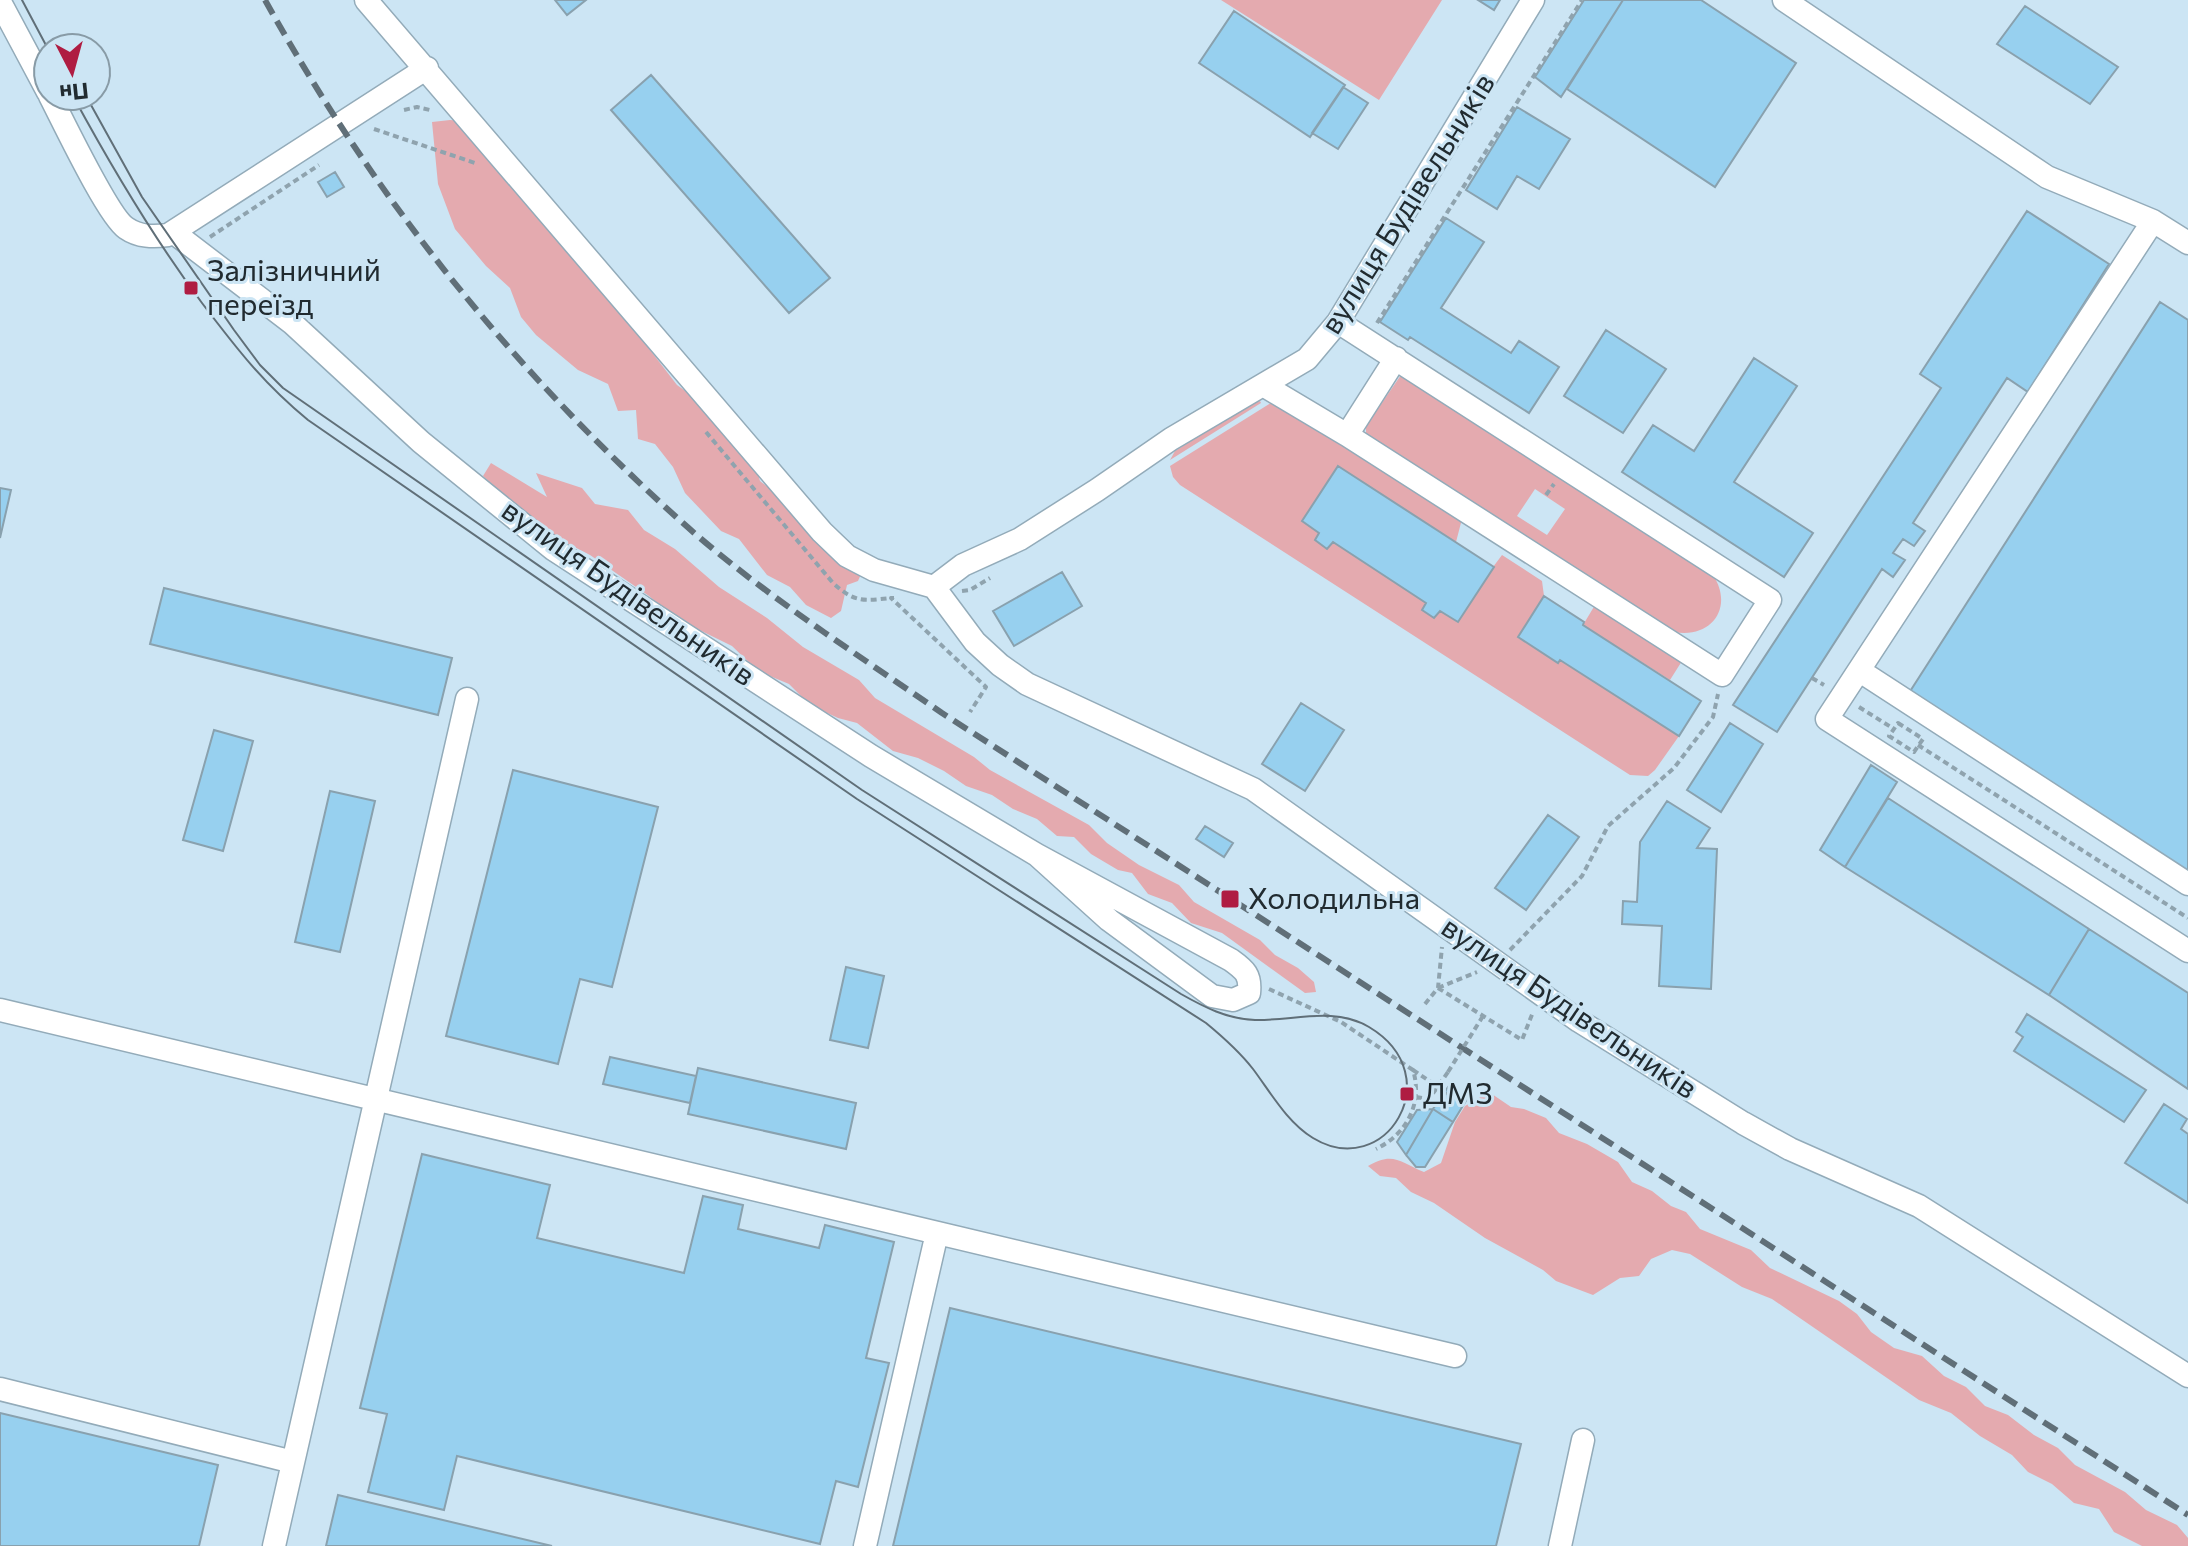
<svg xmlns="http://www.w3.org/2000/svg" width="2188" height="1546" font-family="Commissioner,sans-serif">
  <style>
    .green { fill: #e4aaaf; fill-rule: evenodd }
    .building { fill: #97d0ef; stroke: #89a1ae; stroke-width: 2 }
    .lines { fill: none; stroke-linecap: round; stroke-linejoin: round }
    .minor-casing { stroke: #93abb9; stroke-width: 25 }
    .path { stroke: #8fa3ae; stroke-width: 4; stroke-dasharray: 6 4; stroke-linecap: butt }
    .minor { stroke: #fff; stroke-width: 22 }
    .tram { stroke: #606f78; stroke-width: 2 }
    .rail { stroke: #606f78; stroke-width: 6; stroke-dasharray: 16 8; stroke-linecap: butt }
    .path-bridge { stroke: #8fa3ae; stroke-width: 4; stroke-dasharray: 6 4; stroke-linecap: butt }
    .poi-dot { fill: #af1c42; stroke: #cce5f4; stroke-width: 3 }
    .labels { text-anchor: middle; stroke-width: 6; stroke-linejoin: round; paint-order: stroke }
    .street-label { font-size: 30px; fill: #212b30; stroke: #cce5f4 }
    .poi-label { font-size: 30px; fill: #212b30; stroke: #cce5f4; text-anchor: start }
  </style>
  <rect width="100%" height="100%" fill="#cce5f4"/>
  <path class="green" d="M1221 0H1442L1379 100Z
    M450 120 462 121 641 332 647 346 677 385 705 405 757 471 760 481 779 496 861 574 858 581 847 585 841 611 831 618 806 605 790 587 767 575 739 539 721 531 685 493 673 467 655 444 638 439 636 410 618 411 608 384 578 370 536 335 521 317 510 288 486 266 455 229 438 184 432 122Z
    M1401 375 1713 575C1734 607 1712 639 1674 632L1366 435V426ZM1535 489 1565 509 1547 535 1517 516Z
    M1260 401 1261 403 1170 460 1175 451 1245 407Z
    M1274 401 1462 519 1456 542 1493 567 1502 555 1542 581 1544 596 1518 637 1558 663 1560 660 1679 736 1655 770 1648 776 1630 775 1180 485 1173 477 1170 466Z
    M491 463 547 497 536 473 582 488 595 504 628 510 644 530 675 549 719 587 767 618 803 647 859 680 875 698 974 757 990 770 1089 825 1107 843 1139 865 1179 885 1194 902 1260 940 1275 955 1298 968 1314 982 1316 992 1305 993 1222 933 1191 923 1172 903 1148 894 1132 873 1118 870 1091 854 1074 837 1057 836 1037 819 1013 809 992 795 966 786 944 771 918 758 893 751 857 723 838 718 810 705 789 684 758 671 732 646 675 618 649 596 590 555 557 538 520 510 483 476Z
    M1595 605 1682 661 1670 680 1583 625Z
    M1489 1092 1511 1107 1524 1109 1546 1118 1559 1133 1587 1144 1618 1162 1632 1182 1652 1191 1671 1206 1686 1212 1700 1229 1751 1250 1770 1268 1839 1301 1857 1314 1871 1332 1894 1348 1922 1356 1944 1376 1966 1387 1985 1406 2008 1415 2034 1435 2058 1448 2075 1465 2125 1492 2146 1510 2177 1525 2188 1538V1546H2142L2114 1532 2099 1509 2074 1503 2052 1484 2028 1472 2012 1455 1980 1436 1951 1413 1919 1400 1772 1299 1742 1287 1690 1254 1672 1250 1651 1259 1639 1276 1620 1278 1593 1295 1556 1281 1543 1270 1485 1238 1434 1203 1411 1192 1396 1178 1380 1176 1368 1166C1393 1151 1400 1162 1424 1172L1441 1163 1455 1122 1465 1106Z"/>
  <path class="building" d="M555 0H586L567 15Z
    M1478 0H1500L1494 10Z
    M1584 0H1623L1561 97 1535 77Z
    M1623 0H1701L1796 63 1715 187 1567 89Z
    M2025 6 2118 67 2090 104 1997 44Z
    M1234 11 1345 85 1310 137 1199 63Z
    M651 75 830 278 789 313 611 110Z
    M1343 87 1368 103 1338 149 1312 133Z
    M1517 107 1570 139 1539 189 1517 176 1497 209 1466 190Z
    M335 172 344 187 327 197 318 182Z
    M2027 211 2109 264 2028 392 2007 378 1913 523 1925 531 1914 546 1903 539 1893 553 1905 560 1893 577 1882 569 1777 732 1733 705 1941 388 1920 374Z
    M1446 218 1484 242 1441 308 1511 353 1519 341 1559 367 1529 413 1410 337 1408 340 1380 322Z
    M2160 302 2188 320V874L1909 693Z
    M1606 330 1666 369 1623 433 1564 396Z
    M1754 358 1797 386 1734 482 1813 533 1784 577 1622 472 1653 425 1694 451Z
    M1338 466 1494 567 1458 622 1440 611 1434 618 1422 610 1426 603 1333 542 1327 549 1315 540 1319 533 1302 521Z
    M0 488 11 490 0 538Z
    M1062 572 1082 606 1014 646 993 611Z
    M164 588 452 658 438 715 150 644Z
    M1544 596 1584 622 1583 625 1701 701 1679 736 1560 660 1558 663 1518 637Z
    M1301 703 1344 730 1305 791 1262 764Z
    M1730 723 1763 744 1721 812 1687 790Z
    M214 730 253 741 223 851 183 840Z
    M1871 765 1897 782 1845 867 1820 850Z
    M513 770 658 807 612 987 580 979 558 1064 446 1036Z
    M330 791 375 801 340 952 295 942Z
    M1888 798 2089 929 2049 995 1845 867Z
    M1667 801 1710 828 1697 848 1717 849 1711 989 1659 986 1662 926 1622 924 1623 901 1637 902 1640 842Z
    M1548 815 1579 837 1526 910 1495 888Z
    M1205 826 1233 843 1224 857 1196 839Z
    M2089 929 2188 993V1089L2049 995Z
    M846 967 884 976 868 1048 830 1040Z
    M2027 1014 2146 1090 2124 1122 2014 1051 2023 1037 2016 1032Z
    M610 1057 696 1076 690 1103 603 1084Z
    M698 1068 856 1103 846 1149 688 1114Z
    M1448 1087 1467 1099 1453 1122 1433 1109Z
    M2164 1104 2187 1119 2181 1129 2188 1134V1203L2125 1163Z
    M1433 1109 1453 1122 1425 1167H1416L1406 1155Z
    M1433 1109 1406 1155 1397 1142 1417 1110Z
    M422 1154 550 1185 537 1238 684 1273 703 1196 743 1205 738 1229 819 1248 825 1225 894 1242 866 1358 889 1363 858 1487 836 1481 820 1544 457 1456 444 1510 368 1492 387 1414 360 1408Z
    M950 1308 1521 1444 1496 1546H893Z
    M0 1413 218 1465 199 1546H0Z
    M338 1495 552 1546H326Z"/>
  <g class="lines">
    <defs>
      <path id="minor" d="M366 0 822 532 847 556 874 570 934 587 975 642 1000 665 1027 684 1253 789 1579 1021 1743 1123 1790 1149 1919 1206 2188 1376
        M1784 0 2047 177 2153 221 2188 243
        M0 2 48 92
        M50 96C63 121 108 216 126 228 139 237 153 237 168 235L427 68
        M2153 221 1827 719 2188 951
        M173 232 292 323 421 442 553 549 871 756 1037 855 1109 920 1212 996 1233 1000 1249 993C1251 975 1245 970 1231 960L1037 855
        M1263 385 1347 435 1722 675 1770 600 1338 322
        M1347 435 1396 358
        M934 587 963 565 1020 539 1097 490 1171 439 1307 359 1338 322 1533 0
        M1860 671 2188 884
        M0 1010 1455 1356
        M0 1389 293 1462
        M274 1546 467 699
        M865 1546 937 1233
        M1560 1546 1583 1440"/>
    </defs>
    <use href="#minor" class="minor-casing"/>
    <path class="path" d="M404 110 417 107 430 110
      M374 129 478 164
      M210 237 319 165
      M1377 323 1582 0
      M706 432 833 583C855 603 863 601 891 598
      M1546 495 1554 484
      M962 591 970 590 990 578
      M894 598H891L986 687 970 712
      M1812 678 1824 685
      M1859 707 1894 729
      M1898 723 1923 739 1914 752 1889 736Z
      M1918 745 2188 918
      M1510 950 1582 876 1608 826 1674 768 1713 717 1718 694
      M1438 988 1477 972
      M1438 988 1522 1040 1533 1012
      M1269 989 1341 1022 1413 1070C1423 1103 1407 1134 1376 1149
      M1425 1004 1438 988 1442 947
      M1413 1070 1450 1095
      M1416 1097 1429 1099 1448 1072"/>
    <use href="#minor" class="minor"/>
    <path class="tram" d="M22 0 48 49
      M73 96C112 168 153 237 202 303 237 349 263 383 308 420L857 799 1206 1023C1223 1037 1239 1051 1253 1069 1271 1093 1287 1122 1313 1138 1385 1182 1451 1076 1369 1027 1334 1006 1293 1021 1255 1020 1227 1019 1204 1007 1181 994L862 790 283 388 260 365 234 330 142 197 86 96"/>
    <path class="rail" d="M265 0C375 198 506 362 674 515 756 590 851 650 942 713L2188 1515"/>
    <path class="path-bridge" d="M1448 1072 1483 1016"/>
  </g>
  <g class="poi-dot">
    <rect x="183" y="280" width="16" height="16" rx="4"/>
    <rect x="1220" y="889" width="20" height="20" rx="4"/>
    <rect x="1399" y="1086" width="16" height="16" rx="4"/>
  </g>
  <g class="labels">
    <g class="street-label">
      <text transform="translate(1408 204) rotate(-58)" y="10">вулиця Будівельників</text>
      <text transform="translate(628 593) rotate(35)" y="10">вулиця Будівельників</text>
      <text transform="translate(1569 1008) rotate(34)" y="10">вулиця Будівельників</text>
    </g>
    <g class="poi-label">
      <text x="207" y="281">Залізничний<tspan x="207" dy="34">переїзд</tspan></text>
      <text x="1248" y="909">Холодильна</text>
      <text x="1423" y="1104">ДМЗ</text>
    </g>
  </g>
  <g transform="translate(72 72) rotate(174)"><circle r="38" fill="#cce5f4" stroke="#889ba6" stroke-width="2"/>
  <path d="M0-6L14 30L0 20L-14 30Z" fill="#af1c42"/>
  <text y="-12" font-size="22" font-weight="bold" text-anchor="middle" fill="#212b30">Пн</text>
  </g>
</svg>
